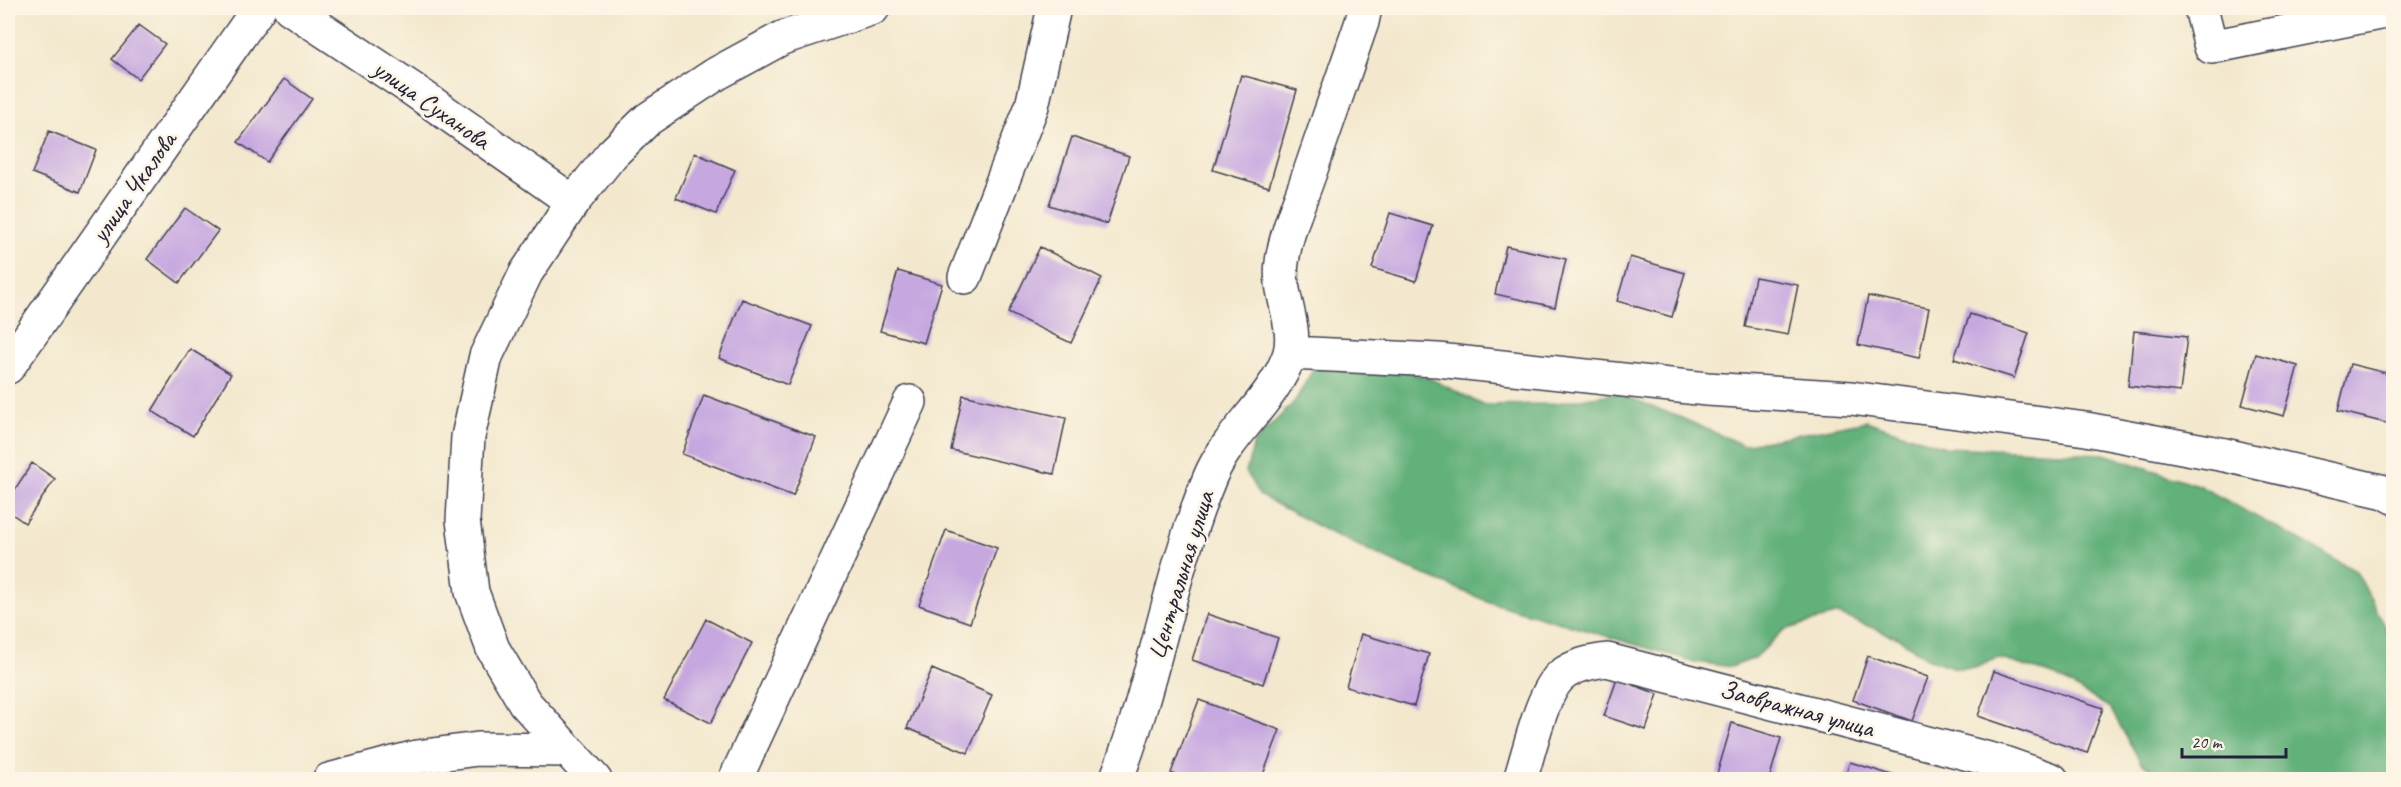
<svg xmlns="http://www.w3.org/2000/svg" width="2401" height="787" font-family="Caveat,sans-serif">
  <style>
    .forest { fill: #62b07a; stroke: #42695a; stroke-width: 1.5 }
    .building { fill: #c6a7e0 }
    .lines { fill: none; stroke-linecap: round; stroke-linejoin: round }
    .minor-casing { stroke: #414051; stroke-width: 36 }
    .major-casing { stroke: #414051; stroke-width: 36 }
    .minor { stroke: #fff; stroke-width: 33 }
    .major { stroke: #fff; stroke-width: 33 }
    .labels { text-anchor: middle; stroke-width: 5; stroke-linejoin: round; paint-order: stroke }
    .street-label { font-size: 26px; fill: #22223b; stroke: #fcf5e5 }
  </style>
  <rect width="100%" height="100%" fill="#fcf5e5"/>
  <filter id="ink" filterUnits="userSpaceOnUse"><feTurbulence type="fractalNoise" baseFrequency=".0167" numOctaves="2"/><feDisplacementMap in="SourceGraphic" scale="12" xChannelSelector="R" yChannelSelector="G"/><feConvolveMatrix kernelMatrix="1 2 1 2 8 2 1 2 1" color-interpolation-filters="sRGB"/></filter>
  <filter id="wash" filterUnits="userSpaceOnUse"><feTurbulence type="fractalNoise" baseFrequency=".008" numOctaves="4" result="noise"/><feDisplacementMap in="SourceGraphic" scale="24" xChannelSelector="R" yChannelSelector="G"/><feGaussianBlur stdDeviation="1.35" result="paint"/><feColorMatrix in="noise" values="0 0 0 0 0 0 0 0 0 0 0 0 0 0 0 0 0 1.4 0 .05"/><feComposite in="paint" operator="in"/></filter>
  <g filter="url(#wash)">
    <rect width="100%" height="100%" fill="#f3e8cd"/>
    <path class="forest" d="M1320 357 1366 359 1431 379 1483 405 1550 404 1617 393 1679 417 1743 445 1866 421 1945 447 2104 454 2198 485 2356 571 2393 641V779H2171L2141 763 2110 708 2056 676 1998 658 1975 668H1955L1927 658 1898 638 1838 614 1784 630 1755 658 1731 667 1695 662 1489 602 1403 566 1331 533 1259 495 1246 472 1254 443 1295 401Z"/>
    <g id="blocks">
      <path class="building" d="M139 25 165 44 138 79 112 59Z
        M1241 75 1297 90 1269 187 1213 170Z
        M284 79 312 99 267 162 238 142Z
        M49 131 96 150 80 192 32 173Z
        M1072 137 1129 156 1107 224 1049 205Z
        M695 153 735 170 716 214 676 198Z
        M185 208 218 231 179 283 147 259Z
        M1390 213 1433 226 1416 281 1372 268Z
        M1506 246 1566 259 1555 307 1495 294Z
        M1040 247 1102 278 1071 343 1008 313Z
        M1630 257 1685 273 1672 317 1617 301Z
        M898 271 942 284 924 343 880 331Z
        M1755 277 1798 285 1788 335 1745 327Z
        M1868 296 1929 308 1919 358 1858 345Z
        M742 299 812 326 788 385 719 358Z
        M1970 314 2029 333 2014 378 1954 359Z
        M2134 331 2187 337 2180 392 2128 386Z
        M190 349 231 374 193 436 152 411Z
        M2256 354 2298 366 2284 416 2242 405Z
        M2350 364 2394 375V410L2390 424 2338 411Z
        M704 395 816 437 793 496 682 454Z
        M963 395 1066 418 1054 474 951 450Z
        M32 463 55 479 25 523 8 511V500Z
        M946 530 997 548 970 623 919 605Z
        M1207 614 1278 638 1263 684 1192 660Z
        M706 619 752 643 711 723 664 700Z
        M1361 634 1429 654 1414 706 1346 687Z
        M1868 656 1928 677 1912 721 1853 700Z
        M932 669 992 695 968 753 907 728Z
        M1994 671 2103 708 2087 753 1978 716Z
        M1617 679 1658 694 1646 730 1604 716Z
        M1199 700 1280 730 1261 780H1187L1171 773Z
        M1732 723 1781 738 1769 780H1736L1717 774Z
        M1850 762 1898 777 1897 780H1844Z"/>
    </g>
  </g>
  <g filter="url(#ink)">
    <use href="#blocks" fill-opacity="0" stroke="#414051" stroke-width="1.5"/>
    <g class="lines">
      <defs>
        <path id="minor" d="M290 8 412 89 573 202
          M2201 8 2211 47 2394 10
          M965 277 1032 106 1054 8
          M1290 353 1438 360 1707 389 1851 398 2086 429 2225 455 2385 492 2394 497
          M8 367 259 8
          M329 780 417 757 478 749 567 750
          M735 780 910 402
          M1116 780C1155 681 1169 575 1210 477 1229 432 1273 401 1289 356 1299 326 1277 294 1282 262 1286 232 1300 201 1310 172 1327 122 1345 72 1362 22L1365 8
          M1520 780C1529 753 1542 691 1562 675 1575 665 1591 662 1607 660L2004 763 2052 780"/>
        <path id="major" d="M595 780 525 703 493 649 472 592 463 520 468 437 486 356 526 273 573 202 612 154 648 119 716 74 782 38 873 8"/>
      </defs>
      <use href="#minor" class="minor-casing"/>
      <use href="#major" class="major-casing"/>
      <use href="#minor" class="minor"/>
      <use href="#major" class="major"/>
    </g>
  </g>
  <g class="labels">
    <g class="street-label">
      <text transform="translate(432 104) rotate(35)" y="9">улица Суханова</text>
      <text transform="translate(133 187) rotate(-55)" y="9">улица Чкалова</text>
      <text transform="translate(1180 575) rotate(-73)" y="9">Центральная улица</text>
      <text transform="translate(1797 708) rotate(15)" y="9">Заовражная улица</text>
    </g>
  </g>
  <rect width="2401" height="787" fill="none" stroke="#fcf5e5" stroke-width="30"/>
  <path d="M2182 748v9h104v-9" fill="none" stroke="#22223b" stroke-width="3"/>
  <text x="2191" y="748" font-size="18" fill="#22223b" stroke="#fcf5e5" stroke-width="4.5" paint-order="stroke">20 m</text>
</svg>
